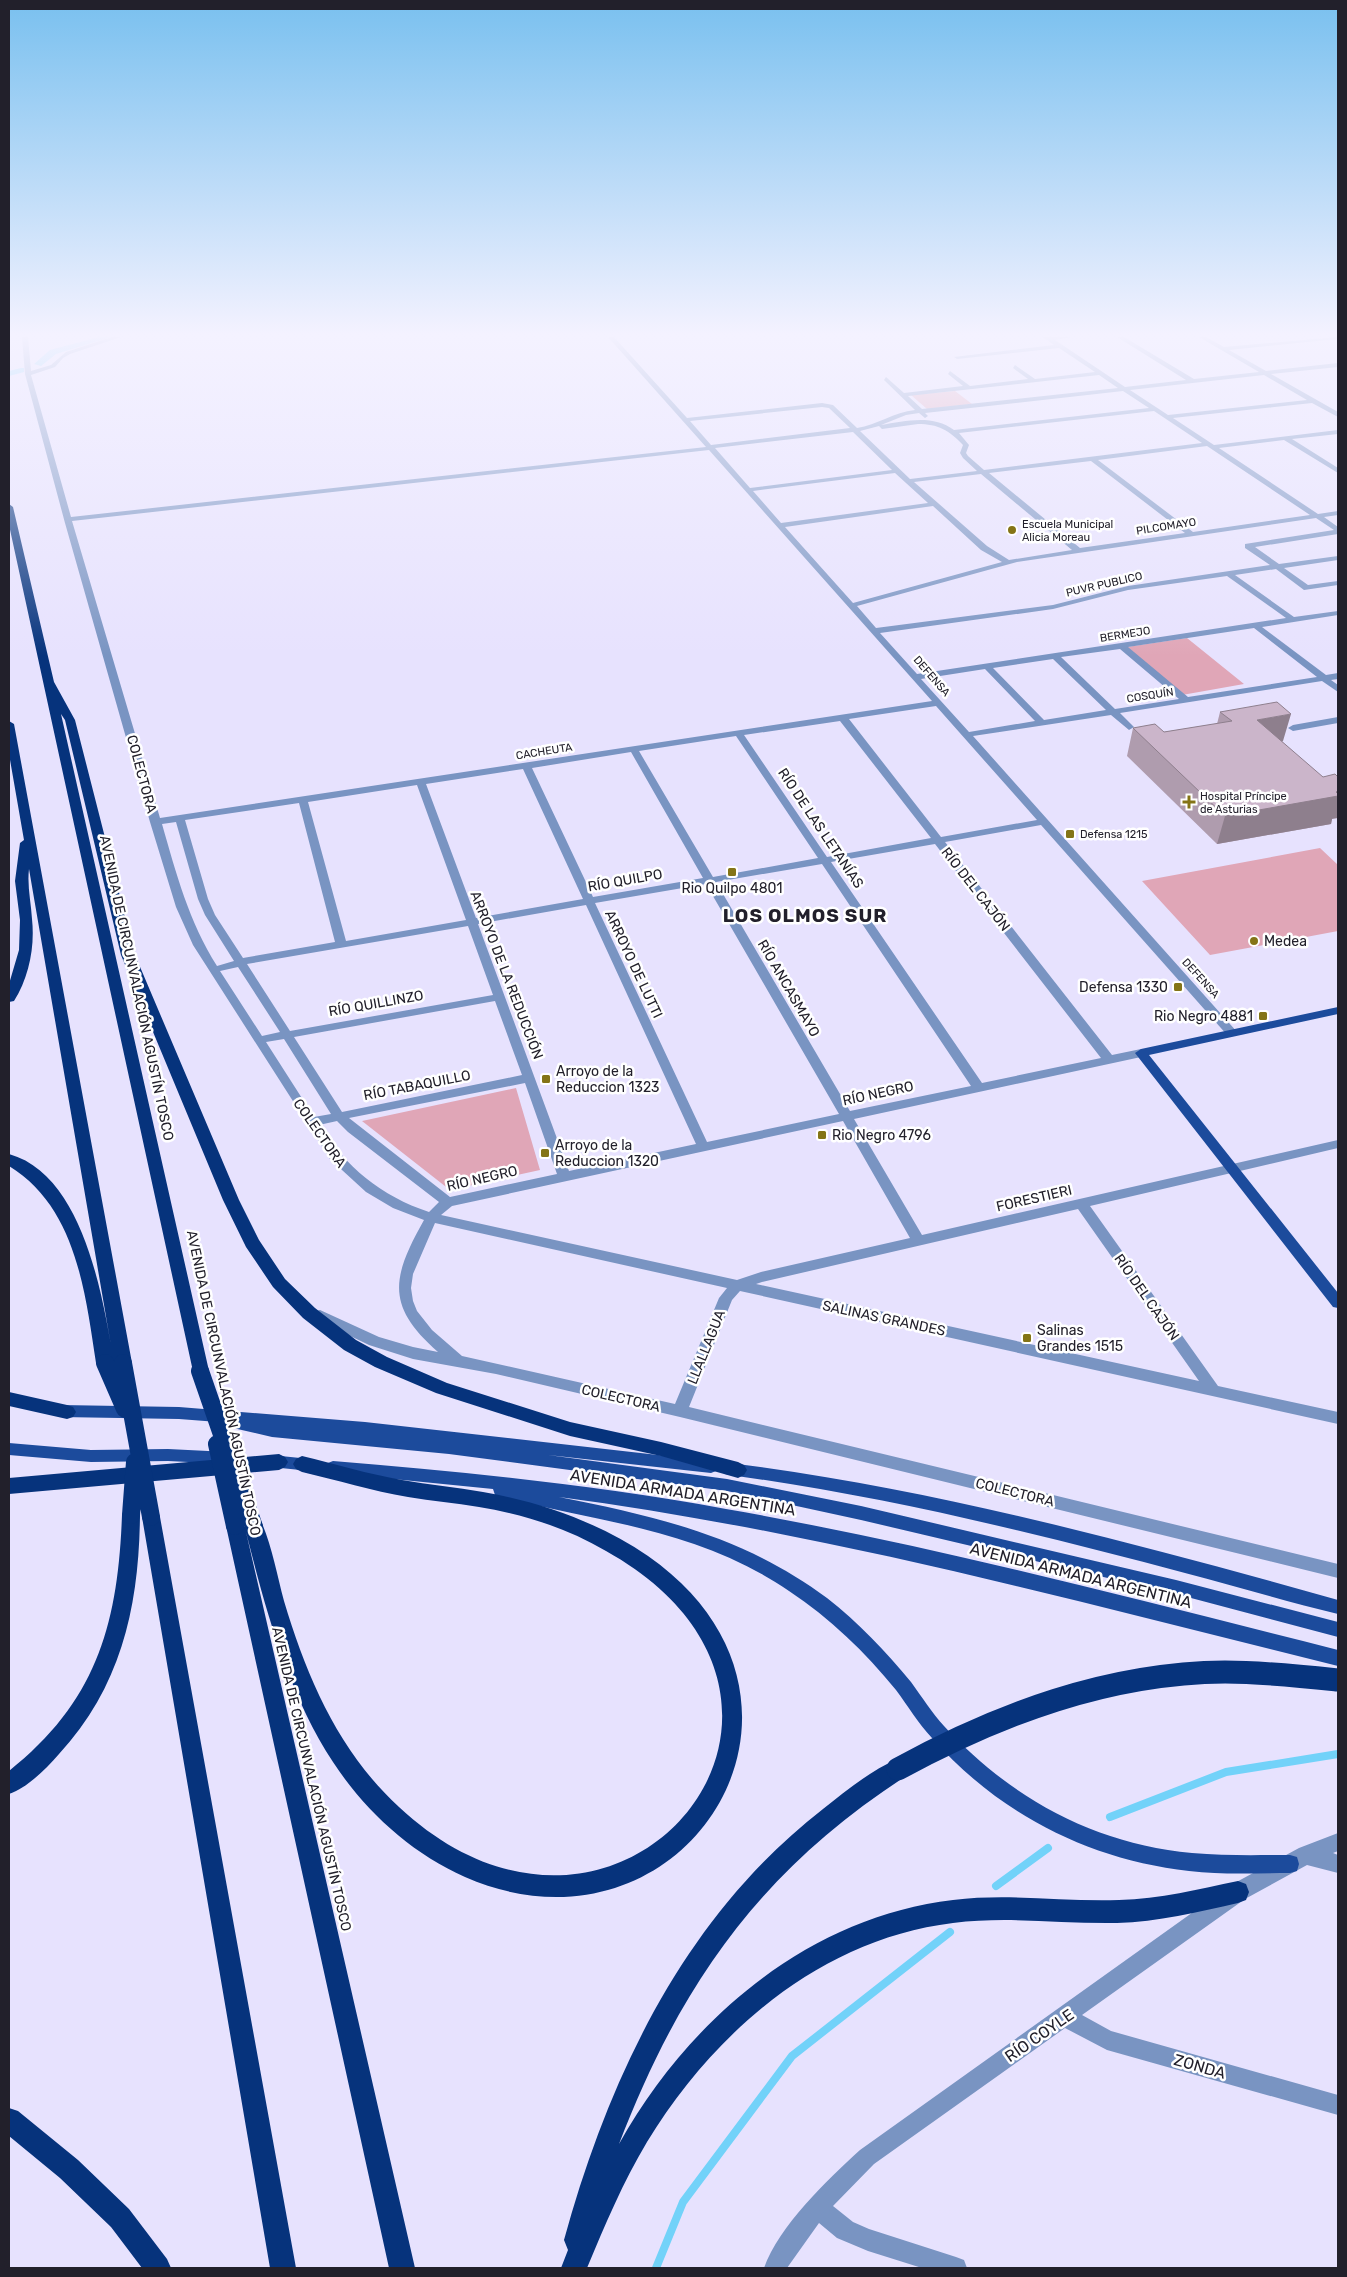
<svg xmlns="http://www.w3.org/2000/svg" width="1347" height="2277" font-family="Rubik,sans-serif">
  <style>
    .green { fill: #e0a6b7 }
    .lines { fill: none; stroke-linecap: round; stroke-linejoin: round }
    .stream { stroke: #72d2f9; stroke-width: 8 }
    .canal { fill: #72d2f9; fill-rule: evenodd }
    .minor { fill: #7994c2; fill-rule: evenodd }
    .major { fill: #1c4b9c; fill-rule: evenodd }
    .highway { fill: #06337c; fill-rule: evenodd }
    .highway-bridge-far1 { stroke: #06337c; stroke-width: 18 }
    .highway-bridge { stroke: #06337c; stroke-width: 23 }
    .wall { fill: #af9cae }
    .shaded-wall { fill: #8e7f8d }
    .building { fill: #cbb5ca; stroke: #8e7f8d }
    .poi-dot { fill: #847416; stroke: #fff; stroke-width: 2 }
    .labels { text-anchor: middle; stroke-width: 5; stroke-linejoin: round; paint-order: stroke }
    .far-poi-label { font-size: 11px; fill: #22202b; stroke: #fff; text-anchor: start }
    .far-street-label { font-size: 11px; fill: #22202b; stroke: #fff }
    .street-label { font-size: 14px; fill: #22202b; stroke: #fff }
    .poi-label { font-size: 14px; fill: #22202b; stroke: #fff; text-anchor: start }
    .near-street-label { font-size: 16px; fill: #22202b; stroke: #fff }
    .district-label { font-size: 19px; font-weight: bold; letter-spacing: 1px; fill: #22202b; stroke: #fff }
  </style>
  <rect width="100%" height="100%" fill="#e7e2fe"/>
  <path class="green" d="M955 391 972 404 927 409 911 395Z
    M1187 638 1244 684 1182 695 1127 647Z
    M1320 848 1338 865V931L1210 955 1142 881Z
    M516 1088 540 1170 450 1190 362 1121Z"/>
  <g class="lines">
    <path class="stream" d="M1110 1817 1226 1772 1338 1754
      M996 1886 1048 1848
      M656 2268 683 2202 792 2056 950 1932"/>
    <path class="canal" d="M99 337H111L56 354 41 366 34 364 50 350Z
      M21 368H24V372L9 376V371Z"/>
    <path class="minor" d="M22 337H28L31 371 51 365 66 352 112 337H121L70 354 63 358 55 367 31 375 71 517 706 447 608 337H614L687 418 822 403 833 405 857 428C877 425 894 412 915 410L884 380 886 377 904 393 963 386 948 374 950 371 970 386 1028 379 1013 368 1015 365 1035 379 1095 372 1059 348 957 359 954 357 1054 345 1043 337H1072L1055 340 1125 387 1186 380 1117 337H1124L1194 379 1259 372 1199 337H1206L1224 347 1338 337 1337 339 1229 350 1266 371 1338 363V367L1271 374 1338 412V417L1312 403 1173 418 1214 445 1338 430V434L1292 439 1338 468V473L1284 440 1219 448 1318 514 1338 511V515L1324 517 1338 527V534L1255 547 1279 564 1338 556V560L1284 568 1308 585 1338 581V585L1304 590 1276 569 1235 575 1294 617 1338 611V615L1262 627 1326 675 1338 673V679L1331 680 1338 685V692L1322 681 1120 713 1134 727 1129 730 1111 715 973 736 1238 1033 1236 1036H1228L1041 825 945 842 1112 1055 1141 1049 1147 1053 1141 1057 854 1119 922 1235 1338 1140V1148L1090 1206 1218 1386 1338 1412V1424L740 1291 732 1300 689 1407 1338 1564V1578L680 1417 496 1374 413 1359 369 1345 315 1319 313 1315 315 1311 320 1310 379 1337 413 1347 438 1352C385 1306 392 1277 424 1220L393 1208 366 1192 330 1159 193 945 176 907 150 822 65 523 25 374ZM1099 375 1118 388 922 409 908 396ZM1264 375 1307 400 1168 415 1130 390ZM1123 391 1149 408 954 430C933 414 905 421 881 425L906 415 919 413 925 418 928 416 925 413ZM822 407 829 408 850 428 711 445 690 421ZM1154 411 1202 443 984 470 968 456 966 453 969 445 959 433ZM918 424C938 424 949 430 963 445L960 453 963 458 977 471 910 479 860 431 879 426 882 429ZM853 432 892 470 750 488 715 448ZM1207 446 1210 448 1310 515 1193 532 1098 460ZM709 450 932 701 160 818 72 521ZM1091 461 1185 533 1080 548 989 473ZM895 473 928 503 781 523 753 491ZM981 474 1072 550 1009 560 987 546 914 482ZM933 506 981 550 1002 562 853 603 785 527ZM1316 518 1334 530 1245 544V548L1270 565 1128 586 1053 605 876 628 857 606 1017 562ZM1227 576 1286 618 917 674 880 633 1053 609 1128 590ZM1254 628 1317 677 1188 697 1128 647ZM1120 649 1179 699 1115 709 1061 657ZM1053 659 1106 710 1044 720 993 668ZM985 669 1035 721 969 732 921 679ZM936 706 1037 820 941 837 849 719ZM840 721 931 838 827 857 744 735ZM736 736 818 858 713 877 639 751ZM631 752 703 878 593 897 532 768ZM523 769 583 899 476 918 426 784ZM417 785 466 920 346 941 308 802ZM299 803 335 942 243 958 215 915 208 899 185 820ZM176 822 198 899 205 915 234 961 217 966C189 922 176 873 162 824ZM935 844 1101 1058 982 1083 831 862ZM822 864 971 1086 850 1111 716 882ZM706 884 839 1114 707 1142 595 903ZM586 905 696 1144 569 1171 478 924ZM468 926 493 995 290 1031 247 964ZM238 967 280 1032 262 1036 220 971ZM495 1001 522 1075 342 1112 294 1037ZM284 1039 331 1114 314 1117 266 1042ZM525 1083 557 1174 450 1197 349 1118ZM337 1121 348 1132 439 1202 429 1212C381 1196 346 1167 319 1125ZM843 1121 910 1238 761 1272 737 1280 441 1215 452 1206ZM1078 1209 1199 1381 756 1284 762 1282ZM435 1223 727 1288 719 1298 675 1404 462 1356 432 1330 417 1311 413 1301 411 1288 413 1274Z
      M1338 717V723L1293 731 1288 728 1293 725Z
      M1338 1833V1851L1333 1853 1338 1855V1873L1307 1865 1245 1899 1082 2015 1111 2031 1338 2095V2115L1107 2050 1065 2028 874 2164 833 2206 853 2222 869 2229 956 2257 964 2260 967 2268H922L868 2251 837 2238 819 2223 787 2268H764C779 2226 827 2180 860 2150L1231 1885 1299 1848Z"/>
    <path class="major" d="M1338 1007V1014L1149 1055 1338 1293V1308L1333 1307 1135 1053 1141 1049Z
      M61 1405 179 1407 365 1422 711 1461 716 1463 719 1467 716 1471 711 1473 548 1455 727 1479 861 1506 1176 1580 1338 1622V1637L1176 1594 861 1520 727 1491 449 1454 272 1437 233 1428 231 1423 179 1419 61 1417 56 1415 54 1411 56 1407Z
      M9 1443 91 1450 168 1449 228 1452 233 1454 236 1458 233 1462 228 1464 168 1461 91 1462 9 1455Z
      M271 1455 310 1459 315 1461 318 1465 315 1469 310 1471 271 1467 266 1465 263 1461 266 1457Z
      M333 1461C465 1472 596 1485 726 1509 932 1545 1135 1599 1338 1650V1666C1080 1602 823 1532 559 1497 659 1517 743 1536 827 1598 858 1622 886 1652 911 1682 922 1697 932 1713 944 1726 1010 1798 1095 1844 1192 1853 1225 1856 1257 1855 1290 1855L1297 1857 1299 1864 1297 1871 1290 1873C1257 1873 1223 1875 1189 1871 1089 1860 999 1814 932 1738 918 1723 908 1706 896 1690 865 1652 830 1618 789 1591 700 1530 602 1522 500 1497L495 1495 493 1489 333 1473 328 1471 325 1467 328 1463Z
      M730 1463C936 1489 1138 1544 1338 1600V1614C1287 1602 1236 1586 1185 1573 1035 1533 884 1496 730 1475L725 1474 722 1469 725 1464Z"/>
    <path class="highway" d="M9 504 13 507 54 682 75 720 135 955 239 1200 259 1240 285 1279 315 1308 356 1340 387 1357 447 1383 570 1422 661 1442 738 1462 744 1465 747 1470 744 1475 738 1478 661 1456 570 1436 436 1393 375 1367 344 1350 303 1318 273 1287 246 1247 223 1200 121 955 65 720 61 714 209 1371 206 1376 200 1378 194 1376 9 525Z
      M9 721 14 724 132 1363 129 1368 123 1370 117 1368 114 1363 29 869C27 886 31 902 32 919 35 947 29 977 14 1001L9 1002V984L19 950 20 920 15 881 20 843 24 840 9 754Z
      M9 1154C84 1175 103 1298 114 1363L111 1368 105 1370 99 1368 96 1363C85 1291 76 1207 9 1166Z
      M9 1392 67 1405 73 1407 76 1412 73 1417 67 1419 9 1406Z
      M279 1454 285 1457 288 1462 285 1467 279 1470 9 1494V1478Z
      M302 1456C335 1464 368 1474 402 1480 429 1485 456 1487 483 1492 541 1502 600 1523 648 1556 856 1701 685 1973 465 1877 411 1853 365 1811 333 1762 288 1693 266 1611 246 1532L415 2268H389L226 1526 228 1520 235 1518 242 1520 245 1527 247 1521 254 1519 261 1521C272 1546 277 1575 284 1601 307 1678 339 1752 399 1807 620 2013 876 1702 606 1551 567 1528 523 1514 479 1507 455 1503 432 1501 408 1497 372 1491 337 1480 302 1472L296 1469 293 1464 296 1459Z
      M131 1507 138 1509 140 1515C139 1605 122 1686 59 1754 46 1769 27 1788 9 1794V1771C97 1701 118 1624 122 1515L124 1509Z
      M151 1509 158 1511 160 1517 296 2268H270L142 1517 144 1511Z
      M898 1759 906 1762 909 1769 906 1776C760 1871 681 1983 619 2144 688 2020 808 1917 953 1900 1009 1893 1064 1902 1119 1900 1160 1899 1199 1889 1238 1881L1246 1884 1249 1892 1246 1900 1238 1903C1198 1912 1158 1922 1117 1923 1062 1924 1008 1916 953 1923 821 1939 714 2032 647 2142 623 2182 605 2225 587 2268H561L568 2250 564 2240C609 2076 685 1916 823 1809 846 1791 871 1770 898 1759Z
      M9 2108 18 2111 78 2160 129 2209 167 2259 171 2268H142L111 2227 60 2178 9 2136Z"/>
    <path class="highway-bridge-far1" d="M105 1363 125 1409
      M123 1363 151 1517
      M200 1371 254 1527
      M217 1444 235 1526
      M131 1515 135 1462"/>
    <path class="highway-bridge" d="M898 1769C999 1714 1108 1673 1225 1672 1263 1672 1300 1676 1338 1680"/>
  </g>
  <path class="wall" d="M1220 712 1283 741H1282L1332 819 1331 824 1217 844 1127 756 1133 728 1164 732 1217 724Z"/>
  <path class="shaded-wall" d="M1291 714 1283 741 1249 747 1257 720Z
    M1338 791V818L1332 819 1331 824 1217 844 1225 816Z"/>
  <path class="building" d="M1277 702 1291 714 1257 720 1323 777 1335 774 1338 777V791L1336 792 1338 794V796L1225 816 1133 728 1155 724 1164 732 1232 721 1220 712Z"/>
  <linearGradient id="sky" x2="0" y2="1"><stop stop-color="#79c0ef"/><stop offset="0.51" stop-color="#f4f2ff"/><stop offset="1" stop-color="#f4f2ff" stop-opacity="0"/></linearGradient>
  <rect width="1347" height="656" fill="url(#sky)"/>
  <g class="poi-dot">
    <circle cx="1012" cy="530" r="5"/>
    <path d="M1186.5 794.5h5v5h5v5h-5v5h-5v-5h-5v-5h5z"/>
    <rect x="1065" y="829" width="10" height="10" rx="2.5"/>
    <rect x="727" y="867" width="10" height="10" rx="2.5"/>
    <circle cx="1254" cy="941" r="5"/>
    <rect x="1173" y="982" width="10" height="10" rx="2.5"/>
    <rect x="1258" y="1011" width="10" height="10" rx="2.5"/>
    <rect x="541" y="1074" width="10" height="10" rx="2.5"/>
    <rect x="817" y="1130" width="10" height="10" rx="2.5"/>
    <rect x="540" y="1148" width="10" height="10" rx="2.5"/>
    <rect x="1022" y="1333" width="10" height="10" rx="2.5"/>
  </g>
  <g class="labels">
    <g class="far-poi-label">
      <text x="1022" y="528">Escuela Municipal<tspan x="1022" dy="13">Alicia Moreau</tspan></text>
      <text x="1200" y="800">Hospital Príncipe<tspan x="1200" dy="13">de Asturias</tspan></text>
      <text x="1080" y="838">Defensa 1215</text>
    </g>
    <g class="far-street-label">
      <text transform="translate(1166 526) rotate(-9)" y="4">PILCOMAYO</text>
      <text transform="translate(1104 584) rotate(-13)" y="4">PUVR PUBLICO</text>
      <text transform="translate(1125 634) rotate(-9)" y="4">BERMEJO</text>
      <text transform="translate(932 676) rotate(49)" y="4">DEFENSA</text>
      <text transform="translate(1150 695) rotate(-9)" y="4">COSQUÍN</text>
      <text transform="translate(544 751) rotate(-9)" y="4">CACHEUTA</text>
      <text transform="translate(1201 978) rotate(48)" y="4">DEFENSA</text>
    </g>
    <g class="street-label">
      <text transform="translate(142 774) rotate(75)" y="5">COLECTORA</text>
      <text transform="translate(821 828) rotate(56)" y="5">RÍO DE LAS LETANÍAS</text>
      <text transform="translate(625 880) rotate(-10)" y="5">RÍO QUILPO</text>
      <text transform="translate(976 889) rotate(52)" y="5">RÍO DEL CAJÓN</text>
      <text transform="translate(634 964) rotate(65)" y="5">ARROYO DE LUTTI</text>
      <text transform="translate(507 975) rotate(69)" y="5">ARROYO DE LA REDUCCIÓN</text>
      <text transform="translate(137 988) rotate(78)" y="5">AVENIDA DE CIRCUNVALACIÓN AGUSTÍN TOSCO</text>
      <text transform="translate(789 988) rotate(60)" y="5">RÍO ANCASMAYO</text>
      <text transform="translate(376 1003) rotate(-10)" y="5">RÍO QUILLINZO</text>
      <text transform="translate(417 1085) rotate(-11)" y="5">RÍO TABAQUILLO</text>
      <text transform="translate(878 1093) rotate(-12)" y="5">RÍO NEGRO</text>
      <text transform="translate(320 1133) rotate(55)" y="5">COLECTORA</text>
      <text transform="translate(482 1178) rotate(-13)" y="5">RÍO NEGRO</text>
      <text transform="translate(1034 1198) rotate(-13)" y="5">FORESTIERI</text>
      <text transform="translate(1147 1297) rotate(55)" y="5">RÍO DEL CAJÓN</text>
      <text transform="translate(884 1318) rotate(12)" y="5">SALINAS GRANDES</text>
      <text transform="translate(706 1347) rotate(-68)" y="5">LLALLAGUA</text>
      <text transform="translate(224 1383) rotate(78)" y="5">AVENIDA DE CIRCUNVALACIÓN AGUSTÍN TOSCO</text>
      <text transform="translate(621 1398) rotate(13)" y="5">COLECTORA</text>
      <text transform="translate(1015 1492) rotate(14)" y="5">COLECTORA</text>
      <text transform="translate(312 1779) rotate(77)" y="5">AVENIDA DE CIRCUNVALACIÓN AGUSTÍN TOSCO</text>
    </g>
    <g class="poi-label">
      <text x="732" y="893" text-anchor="middle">Rio Quilpo 4801</text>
      <text x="1264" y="946">Medea</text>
      <text x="1168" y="992" text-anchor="end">Defensa 1330</text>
      <text x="1253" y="1021" text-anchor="end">Rio Negro 4881</text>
      <text x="556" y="1076">Arroyo de la<tspan x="556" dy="16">Reduccion 1323</tspan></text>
      <text x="832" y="1140">Rio Negro 4796</text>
      <text x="555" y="1150">Arroyo de la<tspan x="555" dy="16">Reduccion 1320</tspan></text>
      <text x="1037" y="1335">Salinas<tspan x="1037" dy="16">Grandes 1515</tspan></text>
    </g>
    <g class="near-street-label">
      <text transform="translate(683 1492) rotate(9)" y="6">AVENIDA ARMADA ARGENTINA</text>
      <text transform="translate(1081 1575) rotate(14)" y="6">AVENIDA ARMADA ARGENTINA</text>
      <text transform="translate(1039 2035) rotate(-35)" y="6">RÍO COYLE</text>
      <text transform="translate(1200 2066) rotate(16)" y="6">ZONDA</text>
    </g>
    <g class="district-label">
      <text x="805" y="922">LOS OLMOS SUR</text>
    </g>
  </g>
  <rect width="1347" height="2277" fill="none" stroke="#22202b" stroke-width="20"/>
</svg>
